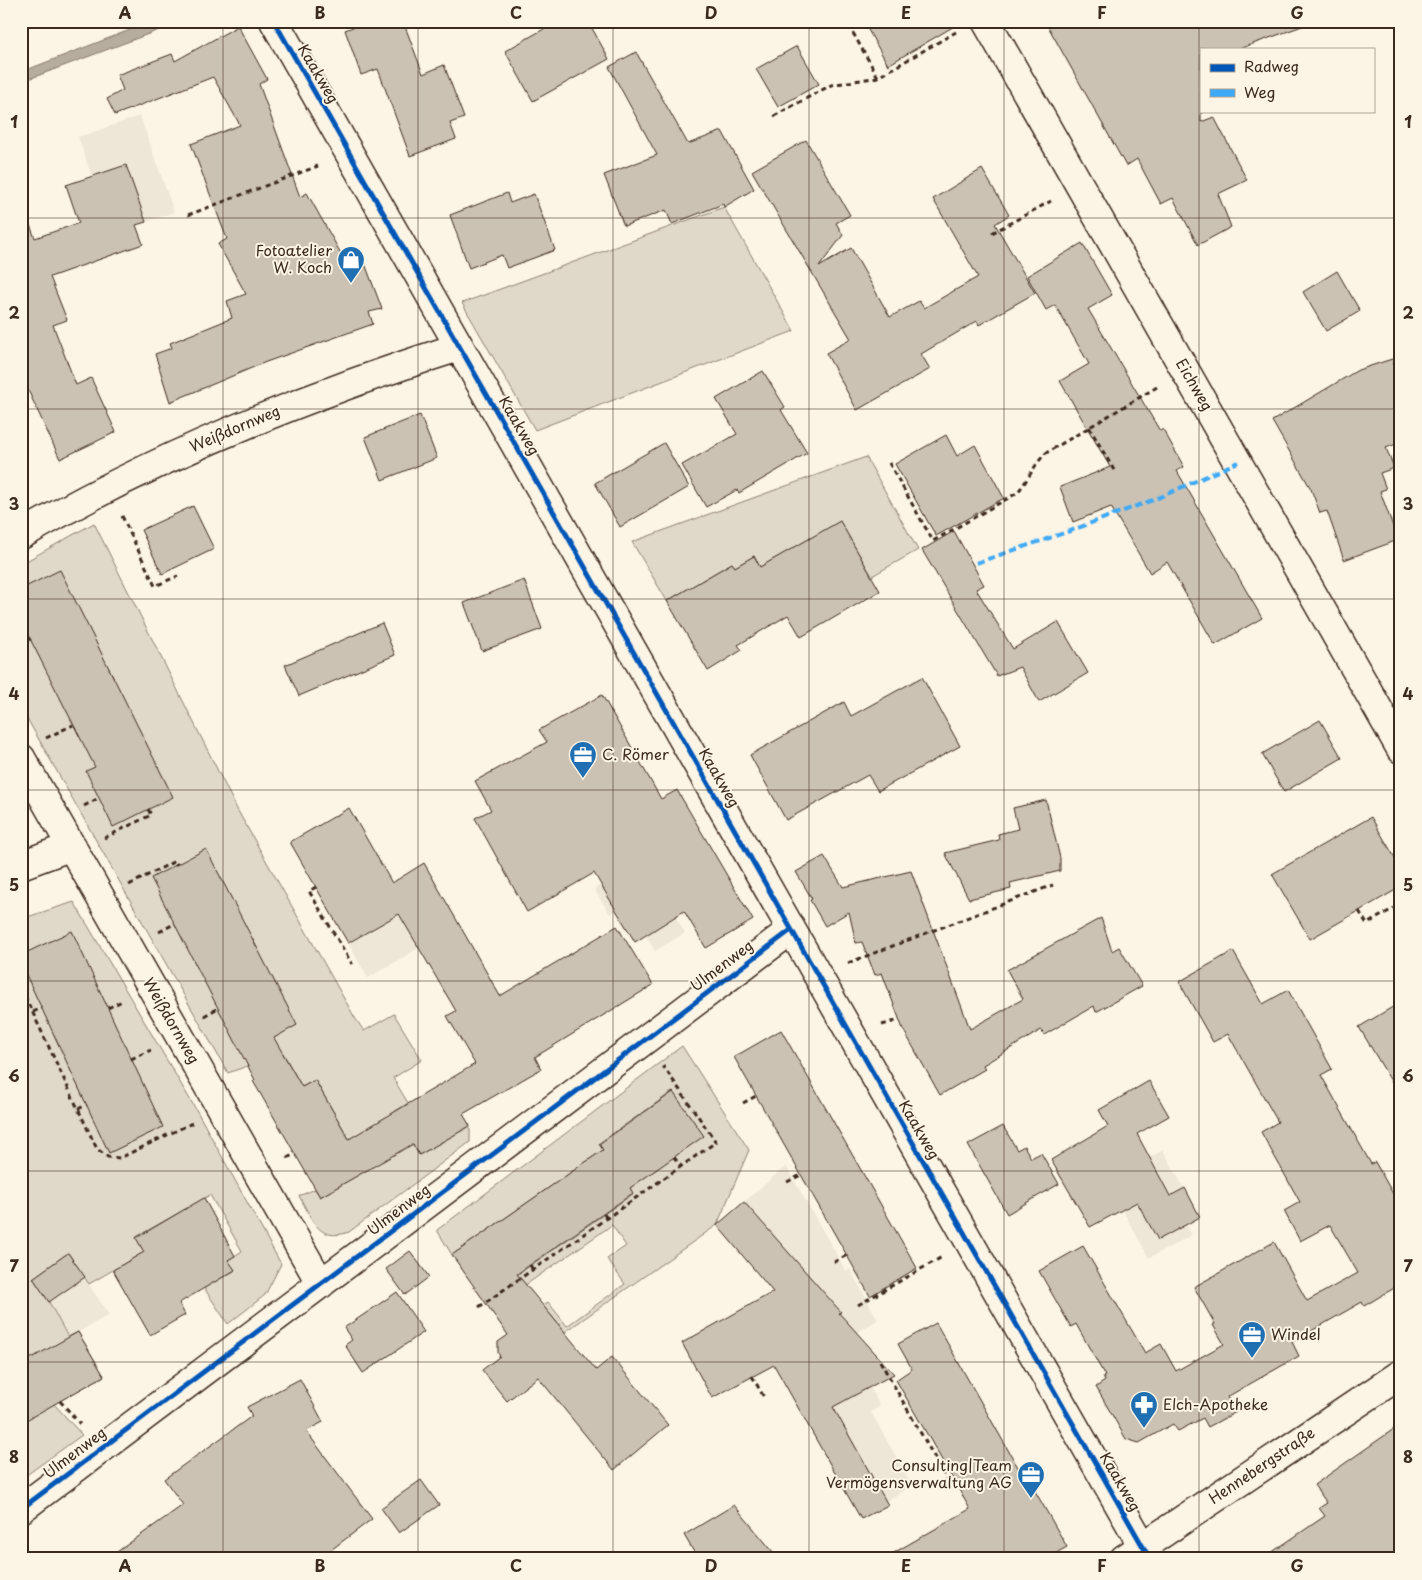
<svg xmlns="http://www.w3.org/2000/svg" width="1422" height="1580" font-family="'Playpen Sans',sans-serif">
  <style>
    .built { fill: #eee6d6 }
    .green { fill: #e0d8c8; stroke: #8e8173 }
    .water { fill: #b7ad9e; stroke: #85796b }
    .building { fill: #ccc2b3; stroke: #3b2a1e }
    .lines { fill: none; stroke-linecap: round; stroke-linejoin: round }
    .street-casing { stroke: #3b2a1e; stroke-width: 31 }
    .secondary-casing { stroke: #3b2a1e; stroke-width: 31 }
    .path { stroke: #3b2a1e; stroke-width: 3; stroke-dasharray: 5 4; stroke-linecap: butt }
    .street { stroke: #fcf5e5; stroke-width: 28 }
    .secondary { stroke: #fcf5e5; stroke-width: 28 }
    .quiet { stroke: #3fa9f5; stroke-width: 4; stroke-dasharray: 8 4; stroke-linecap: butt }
    .cycleway-casing { stroke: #fcf5e5; stroke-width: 8 }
    .cycleway { stroke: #0057b8; stroke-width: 5 }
    .grid { fill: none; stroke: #3b2a1e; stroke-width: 1; stroke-opacity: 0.55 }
    .labels { text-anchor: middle; stroke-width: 4; stroke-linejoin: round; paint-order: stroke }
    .street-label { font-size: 15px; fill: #3b2a1e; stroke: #fcf5e5 }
    .poi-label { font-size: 15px; fill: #3b2a1e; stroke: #fcf5e5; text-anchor: start }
    .neatline { fill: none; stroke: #3b2a1e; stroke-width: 2 }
    .grid-label { font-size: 16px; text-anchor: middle; font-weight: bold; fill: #3b2a1e }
  </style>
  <rect width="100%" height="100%" fill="#fcf5e5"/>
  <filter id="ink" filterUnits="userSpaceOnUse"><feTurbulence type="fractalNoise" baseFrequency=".02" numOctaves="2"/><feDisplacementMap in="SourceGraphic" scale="10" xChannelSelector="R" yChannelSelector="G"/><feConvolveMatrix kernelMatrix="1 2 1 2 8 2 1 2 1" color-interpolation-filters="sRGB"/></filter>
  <g filter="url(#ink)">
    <path class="built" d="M140 116 174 212 112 234 119 253 34 283 69 226 105 214 78 137Z
      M641 860 685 933 655 951 626 904 610 914 594 889Z
      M425 864 477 955 437 978 419 948 368 978 333 917Z
      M1163 1150 1200 1217 1186 1224 1192 1235 1149 1258 1107 1182Z
      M786 1166 846 1271 850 1269 878 1320 825 1351 717 1225Z
      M68 1253 109 1315 69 1337 49 1302 33 1278Z
      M870 1387 880 1406 871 1412 912 1486 886 1501 888 1505 861 1519 791 1394Z"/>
    <path class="green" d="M724 207 794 331 535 430 462 303Z
      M866 457 918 550 872 576 840 522 760 567 754 556 735 567 732 563 667 601 632 542Z
      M94 523 238 811 355 1018 364 1031 394 1014 422 1060 393 1078 408 1103 394 1112 419 1155 470 1126V1142L349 1232C317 1243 313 1219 299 1196L315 1189 320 1197 367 1170 315 1080 302 1087 283 1053 228 1073 21 708V564Z
      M74 902 198 1113 281 1264 265 1295 228 1324 204 1288 234 1271 228 1260 242 1251 210 1195 136 1237 144 1252 89 1284 68 1253 33 1278 49 1302 68 1337 78 1332 104 1376 54 1404 82 1435 21 1479V919Z
      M682 1046 749 1150 717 1225 565 1332 543 1306 548 1302 567 1326 625 1284 607 1259 626 1246 612 1225 524 1286 517 1275 633 1194 630 1188 703 1136 672 1092 599 1143 603 1150 452 1255 437 1230Z"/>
    <path class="water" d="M153 21H183L21 82V72Z"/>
    <path class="building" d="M369 21H403L423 74 444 65 464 118 450 123 456 139 410 156 378 69 361 75 345 30Z
      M558 21H588L609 59 533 101 505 51Z
      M863 21H963L888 65Z
      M1045 21H1304L1305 25 1239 49H1201V122L1214 117 1247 180 1218 194 1231 227 1198 245 1173 198 1161 204 1137 159 1126 166Z
      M238 26 267 79 259 84 300 197 307 193 344 259 361 253 382 309 369 312 373 324 266 362 170 402 155 354 172 348 170 343 232 318 227 301 246 294 218 244 227 239 191 144 240 125 213 77 115 115 107 99 123 90 117 75 172 54 175 61Z
      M797 46 819 84 778 107 756 69Z
      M636 52 688 144 722 131 754 189 724 207 723 204 672 224 666 210 624 226 604 175 657 155 609 67Z
      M806 140 850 215 836 223 843 235 819 267 851 248 890 317 919 301 924 308 978 277 933 199 982 169 1009 215 995 224 1035 293 979 325 977 321 921 354 930 369 857 410 826 353 851 339 752 171Z
      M126 165 146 222 136 225 143 244 50 277 67 320 53 325 76 385 91 378 116 432 60 459 21 375V207H23L35 238 79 223 66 185Z
      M507 193 510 203 534 194 555 250 507 268 502 255 469 268 450 215Z
      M1082 243 1112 295 1088 309 1160 431 1163 429 1184 467 1177 471 1262 618 1215 645 1167 562 1150 573 1111 507 1073 522 1060 487 1110 467 1060 381 1089 364 1055 305 1046 310 1027 276Z
      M1337 271 1360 311 1326 331 1303 292Z
      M1392 359 1401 383V442L1386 448 1394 468 1380 473 1386 489 1380 491 1398 540 1344 560 1327 511 1320 513 1311 489 1272 421 1358 370Z
      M763 371 785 407 781 410 807 453 739 493 737 490 706 507 682 465 737 434 716 399Z
      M420 415 437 458 382 480 365 437Z
      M946 435 957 456 975 445 1004 498 936 536 895 464Z
      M664 443 689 487 620 527 595 483Z
      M193 506 214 549 162 574 141 530Z
      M840 521 880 591 801 637 788 615 738 645 742 650 708 671 667 601 732 563 735 567 754 556 760 567Z
      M954 531 984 585 976 589 1013 649 1058 622 1088 673 1039 702 1020 667 997 676 922 550Z
      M60 570 173 797 113 827 86 771 95 767 21 621V589Z
      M524 580 542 629 482 651 464 603Z
      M382 623 395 655 299 696 285 665Z
      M922 677 960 746 878 791 868 775 786 820 750 755 844 702 851 716Z
      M602 695 661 799 677 790 753 920 706 948 684 911 635 942 594 873 527 912 475 818 491 810 475 781 547 742 539 730Z
      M1320 720 1342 758 1284 792 1262 754Z
      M1046 800 1060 858V871L1010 883 1011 889 969 899 945 853 999 840 998 834 1018 829 1013 808Z
      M349 808 392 883 424 863 500 996 617 926 653 985 535 1057 541 1069 463 1114 470 1126 419 1155 413 1144 320 1197 253 1081 255 1080 151 878 206 849 297 1025 274 1038 302 1087 315 1080 349 1139 475 1064 447 1016 456 1011 399 914 348 943 290 842Z
      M1371 817 1401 868V887L1310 939 1272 874Z
      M824 856 843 887 911 871 970 1029 1023 999 1007 970 1101 918 1112 951 1119 947 1142 986 1096 1012 1094 1006 1044 1035 1041 1030 983 1065 985 1069 940 1095 903 1029 882 973 875 975 862 942 856 943 849 912 825 926 810 900 812 899 796 872Z
      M72 931 163 1127 109 1153 21 964V955Z
      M1233 951 1263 1004 1288 990 1332 1069 1321 1075 1371 1164 1375 1162 1401 1208V1284L1364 1306 1362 1302 1292 1342 1299 1356 1227 1397 1236 1412 1208 1427 1203 1418 1178 1431 1173 1424 1139 1443 1126 1439 1096 1387 1105 1381 1103 1377 1105 1376 1076 1324 1071 1327 1039 1271 1083 1246 1145 1353 1161 1344 1176 1371 1224 1344 1213 1325 1215 1324 1194 1287 1274 1242 1307 1301 1358 1273 1330 1225 1300 1241 1284 1211 1300 1202 1261 1132 1278 1122 1228 1034 1213 1042 1179 982Z
      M1401 1002V1098L1359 1027Z
      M781 1030 917 1268 870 1296 734 1057Z
      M1149 1081 1169 1116 1137 1134 1170 1196 1185 1188 1200 1217 1158 1240 1137 1202 1090 1227 1051 1160 1108 1126 1099 1110Z
      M673 1092 704 1136 630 1188 633 1193 517 1274 596 1370 612 1357 668 1425 614 1470 538 1377 507 1401 482 1370 500 1356 498 1353V1342L508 1335 452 1255 603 1150 599 1144Z
      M1003 1126 1017 1150 1024 1146 1031 1158 1041 1153 1059 1184 1007 1214 968 1145Z
      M204 1198 235 1256 228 1260 235 1270 179 1303 185 1315 150 1335 113 1270 144 1252 136 1238Z
      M744 1202 841 1312 839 1313 894 1374 833 1407 888 1505 861 1519 774 1365 712 1398 682 1343 773 1292 717 1225Z
      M410 1251 429 1277 405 1295 386 1269Z
      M68 1253 85 1277 49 1302 33 1278Z
      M397 1292 424 1332 363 1373 345 1345 352 1340 344 1328Z
      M936 1323 1024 1478 1027 1477 1067 1547 1045 1559H883L970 1509 896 1380 912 1369 898 1344Z
      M78 1332 104 1376 21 1423V1364Z
      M300 1379 323 1422 306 1431 372 1519 319 1559H107L183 1505 164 1479 252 1416 247 1407Z
      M1401 1424V1559H1262L1325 1516 1319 1508 1327 1503 1314 1485Z
      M421 1480 439 1505 399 1533 381 1508Z
      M734 1505 779 1559H698L684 1535Z"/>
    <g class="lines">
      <defs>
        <path id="street" d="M274 21 1150 1559
          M986 21 1401 749
          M21 535C159 455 308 395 459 347
          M21 758 321 1284
          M21 865 72 846
          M21 1509 791 930"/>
        <path id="secondary" d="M1124 1559 1401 1374"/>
      </defs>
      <use href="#street" class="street-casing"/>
      <use href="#secondary" class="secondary-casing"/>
      <path class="path" d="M853 33 878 77
        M774 116 831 85 878 77 956 32
        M188 215 318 166
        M992 233 1051 201
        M1089 427 1115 472
        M889 463 933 541 1017 493C1028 480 1034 465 1046 453L1157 387
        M122 516 155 586 178 576
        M21 644 31 639
        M46 738 73 725
        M84 806 99 798
        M104 838 151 815 148 809
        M129 885 175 861 177 865
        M316 887 309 891 352 964
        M1359 911 1367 924 1401 904
        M159 932 174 924
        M848 963 1053 885
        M21 988 97 1149 108 1157 120 1158 192 1123
        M108 1008 122 1001
        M33 1012 42 1008
        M204 1016 218 1008
        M882 1025 899 1020
        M131 1059 151 1050
        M743 1103 756 1096
        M78 1109 87 1105
        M674 1157 681 1167
        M287 1158 295 1154
        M787 1182 801 1175
        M604 1214 607 1219
        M834 1262 847 1255
        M530 1265 533 1270
        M858 1305 942 1257
        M479 1307 716 1142 663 1066
        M880 1361 949 1483
        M752 1376 765 1399
        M60 1401 80 1424"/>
      <use href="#street" class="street"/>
      <use href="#secondary" class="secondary"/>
      <path class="quiet" d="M976 563 1070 531 1158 498 1238 462"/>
      <defs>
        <path id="cycleway" d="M274 21 1150 1559
          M21 1509 791 930"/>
      </defs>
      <use href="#cycleway" class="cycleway-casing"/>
      <use href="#cycleway" class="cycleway"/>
    </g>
  </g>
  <path class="grid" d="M223 21V1559M418 21V1559M613 21V1559M809 21V1559M1004 21V1559M1199 21V1559M21 218H1401M21 409H1401M21 599H1401M21 790H1401M21 981H1401M21 1171H1401M21 1362H1401"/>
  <defs>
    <symbol id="shop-pin" viewBox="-11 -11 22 30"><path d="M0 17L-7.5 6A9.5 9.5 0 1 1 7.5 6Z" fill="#1f6fb2" stroke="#fcf5e5"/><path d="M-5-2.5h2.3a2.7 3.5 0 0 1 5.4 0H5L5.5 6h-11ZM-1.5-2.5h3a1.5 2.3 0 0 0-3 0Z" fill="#fff"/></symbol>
    <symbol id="office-pin" viewBox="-11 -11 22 30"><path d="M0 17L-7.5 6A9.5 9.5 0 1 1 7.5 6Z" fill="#1f6fb2" stroke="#fcf5e5"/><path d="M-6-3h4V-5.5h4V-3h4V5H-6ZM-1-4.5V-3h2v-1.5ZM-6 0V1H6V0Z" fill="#fff"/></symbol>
    <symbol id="pharmacy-pin" viewBox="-11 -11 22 30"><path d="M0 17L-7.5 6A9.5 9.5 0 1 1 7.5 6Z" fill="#1f6fb2" stroke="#fcf5e5"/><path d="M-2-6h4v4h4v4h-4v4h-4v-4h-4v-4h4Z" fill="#fff"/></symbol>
  </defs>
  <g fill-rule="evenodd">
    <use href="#shop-pin" x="335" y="244" width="32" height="43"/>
    <use href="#office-pin" x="567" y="739" width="32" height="43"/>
    <use href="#office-pin" x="1236" y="1319" width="32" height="43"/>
    <use href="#pharmacy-pin" x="1128" y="1389" width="32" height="43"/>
    <use href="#office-pin" x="1015" y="1459" width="32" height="43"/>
  </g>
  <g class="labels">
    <g class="street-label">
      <text transform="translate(318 74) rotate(60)" y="5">Kaakweg</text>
      <text transform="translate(1194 385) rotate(60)" y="5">Eichweg</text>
      <text transform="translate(519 426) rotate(60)" y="5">Kaakweg</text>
      <text transform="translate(235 429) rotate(-23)" y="5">Weißdornweg</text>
      <text transform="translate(719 778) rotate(60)" y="5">Kaakweg</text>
      <text transform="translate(722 966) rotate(-37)" y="5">Ulmenweg</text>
      <text transform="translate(171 1021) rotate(60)" y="5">Weißdornweg</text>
      <text transform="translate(919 1130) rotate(60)" y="5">Kaakweg</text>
      <text transform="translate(399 1210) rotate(-37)" y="5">Ulmenweg</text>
      <text transform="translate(75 1453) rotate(-37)" y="5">Ulmenweg</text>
      <text transform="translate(1262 1466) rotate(-34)" y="5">Hennebergstraße</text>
      <text transform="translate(1120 1482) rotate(60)" y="5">Kaakweg</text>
    </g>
    <g class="poi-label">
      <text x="332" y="256" text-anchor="end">Fotoatelier<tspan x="332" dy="17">W. Koch</tspan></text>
      <text x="602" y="760">C. Römer</text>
      <text x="1271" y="1340">Windel</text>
      <text x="1163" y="1410">Elch-Apotheke</text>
      <text x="1012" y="1471" text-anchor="end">Consulting|Team<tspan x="1012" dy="17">Vermögensverwaltung AG</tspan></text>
    </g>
  </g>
  <rect width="1422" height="1580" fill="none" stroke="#fcf5e5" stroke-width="55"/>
  <rect x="1200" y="48" width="175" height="65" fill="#fcf5e5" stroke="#afa495"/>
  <rect x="1210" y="64" width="25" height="8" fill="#0057b8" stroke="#afa495"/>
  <text x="1244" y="72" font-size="15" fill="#3b2a1e">Radweg</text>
  <rect x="1210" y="89" width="25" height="8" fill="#3fa9f5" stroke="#afa495"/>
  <text x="1244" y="98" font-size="15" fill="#3b2a1e">Weg</text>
  <rect x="28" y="28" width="1366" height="1524" class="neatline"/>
  <g class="grid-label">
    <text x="125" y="19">A</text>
    <text x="320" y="19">B</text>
    <text x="516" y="19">C</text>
    <text x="711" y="19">D</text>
    <text x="906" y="19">E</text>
    <text x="1102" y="19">F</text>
    <text x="1297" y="19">G</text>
    <text x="14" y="128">1</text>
    <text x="1408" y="128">1</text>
    <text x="14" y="319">2</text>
    <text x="1408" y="319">2</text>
    <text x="14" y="510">3</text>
    <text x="1408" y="510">3</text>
    <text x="14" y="700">4</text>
    <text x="1408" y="700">4</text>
    <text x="14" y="891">5</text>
    <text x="1408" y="891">5</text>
    <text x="14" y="1082">6</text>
    <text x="1408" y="1082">6</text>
    <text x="14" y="1272">7</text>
    <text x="1408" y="1272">7</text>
    <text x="14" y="1463">8</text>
    <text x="1408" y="1463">8</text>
    <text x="125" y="1572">A</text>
    <text x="320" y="1572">B</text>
    <text x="516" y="1572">C</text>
    <text x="711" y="1572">D</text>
    <text x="906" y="1572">E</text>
    <text x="1102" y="1572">F</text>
    <text x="1297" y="1572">G</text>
  </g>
</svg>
